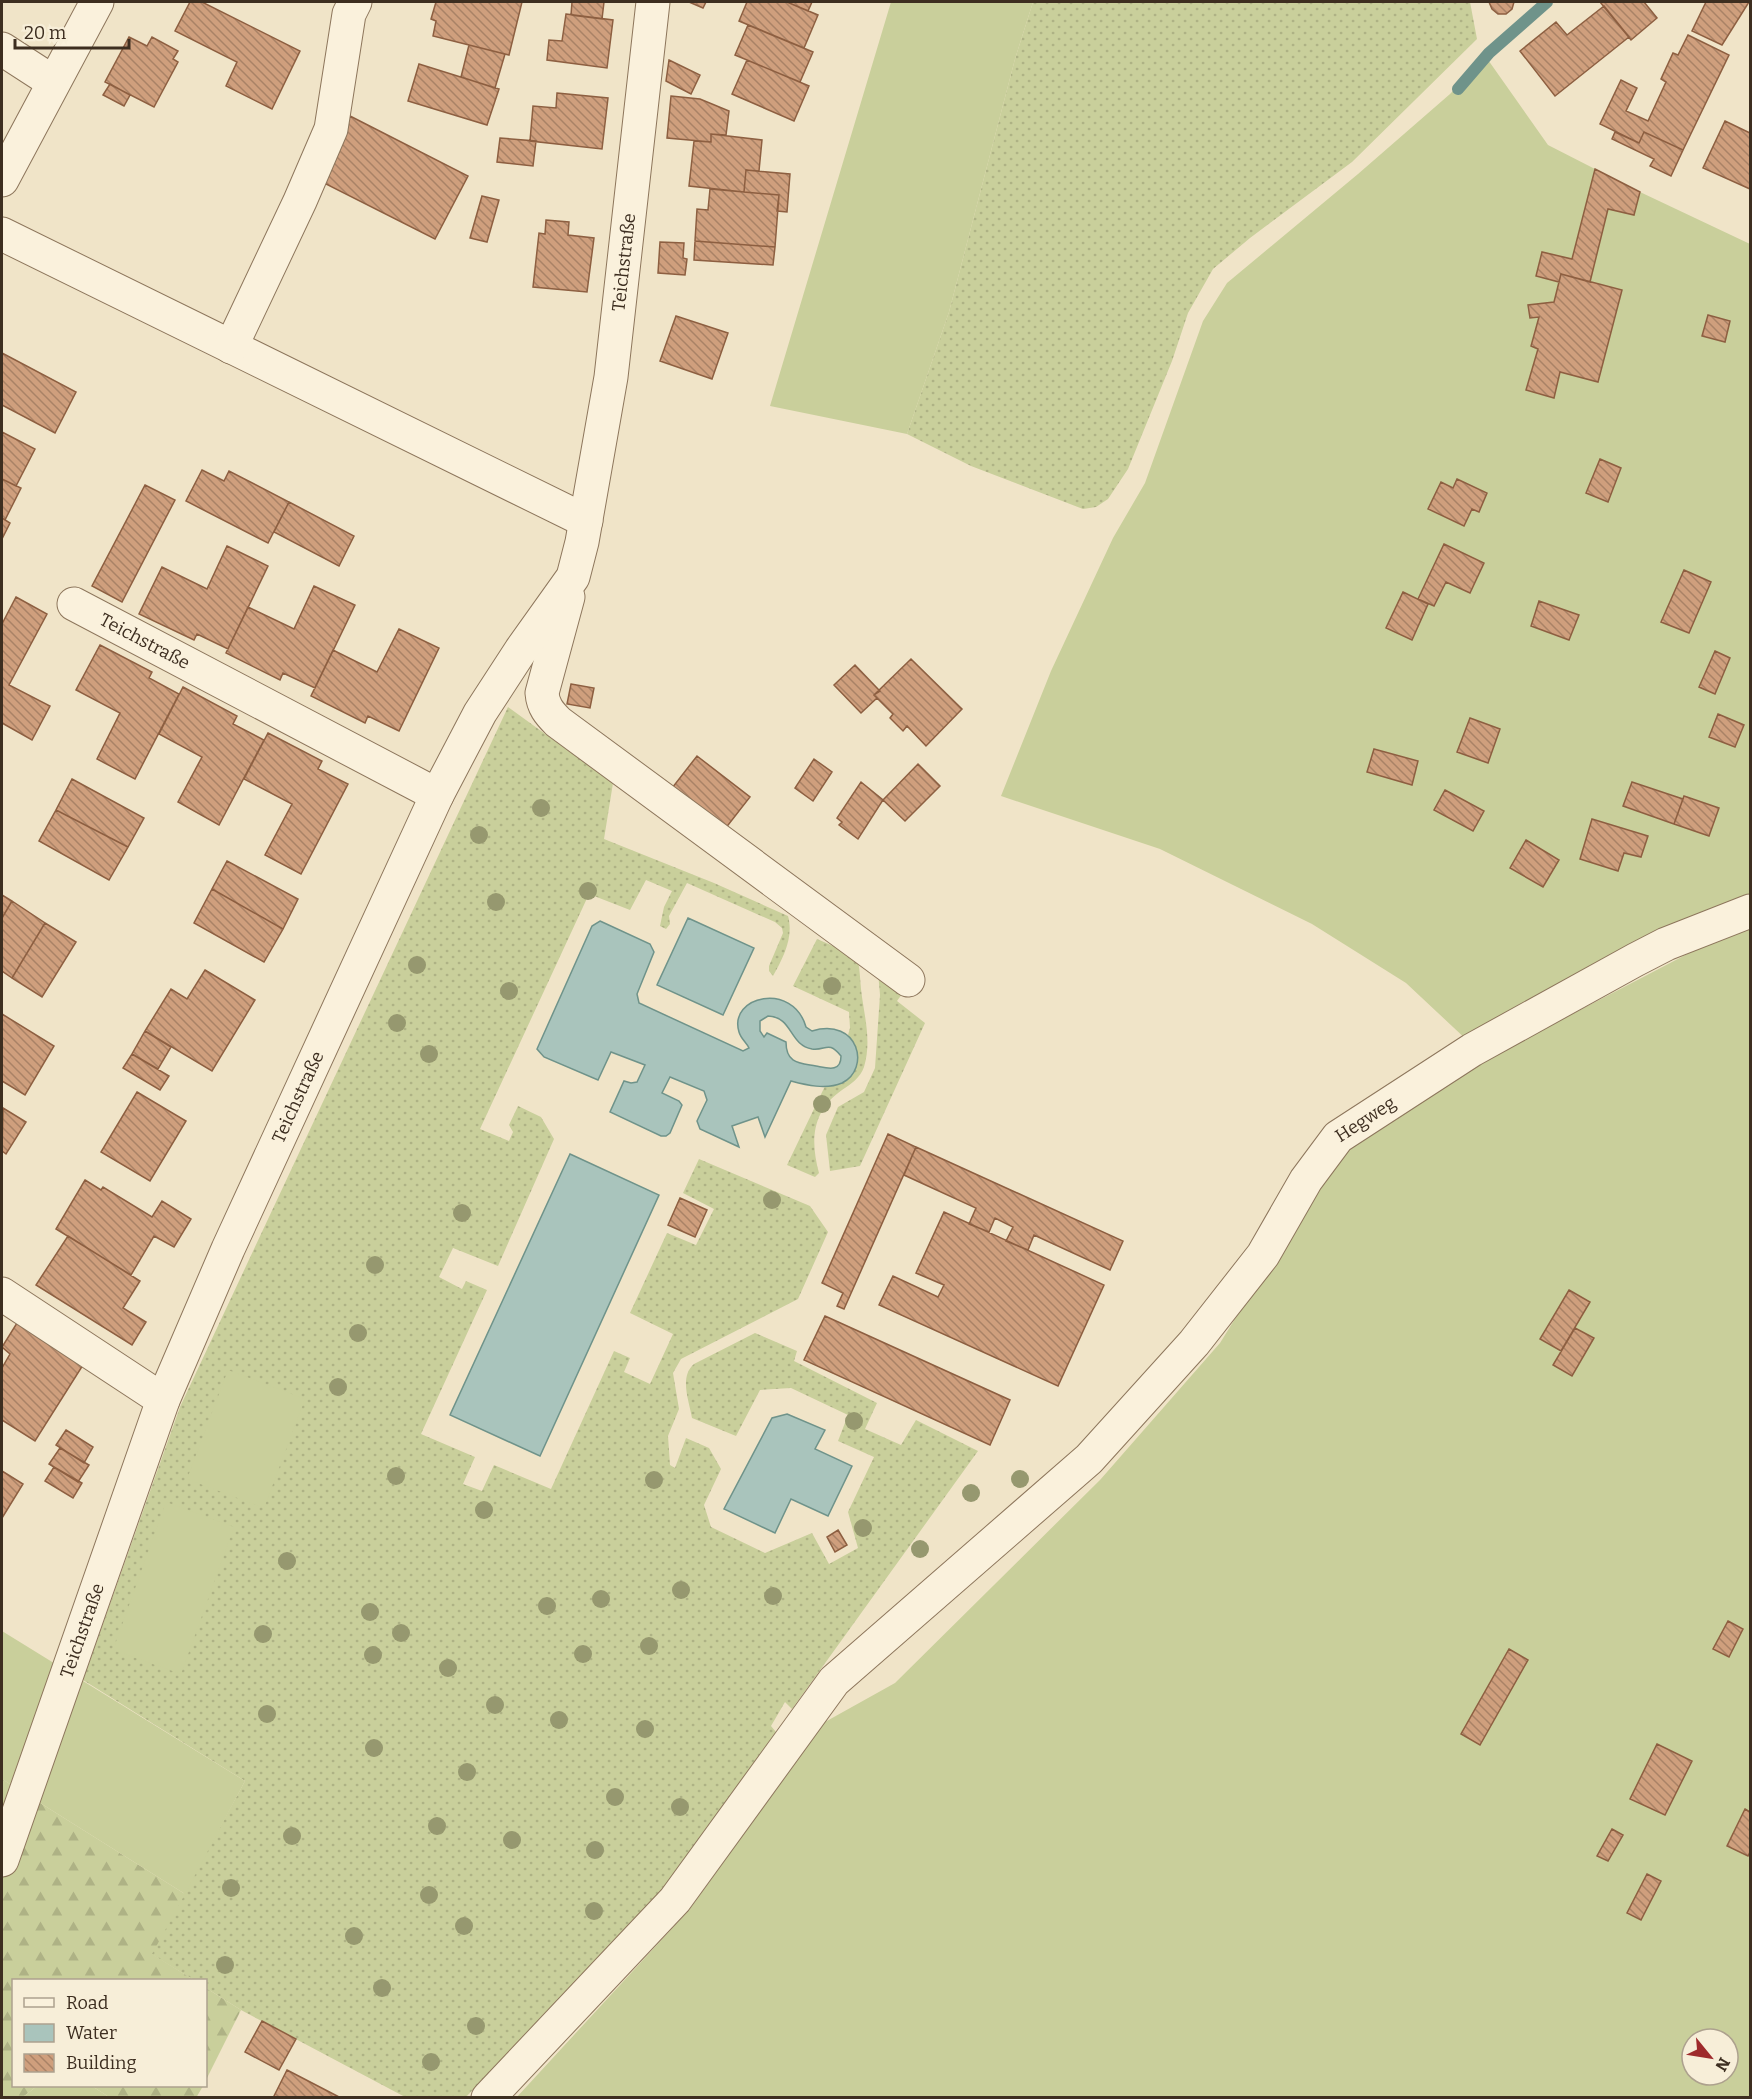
<svg xmlns="http://www.w3.org/2000/svg" width="1752" height="2099" font-family="Bitter,serif">
  <style>
    .grass { fill: url(#grass-dots) }
    .forest { fill: url(#forest-firs) }
    .garden { fill: #c9cf9b; fill-rule: evenodd }
    .water { fill: #a9c4bc; stroke: #6f938a; stroke-width: 1.5; fill-rule: evenodd }
    .lines { fill: none; stroke-linecap: round; stroke-linejoin: round }
    .stream { stroke: #6f938a; stroke-width: 12 }
    .building { fill: url(#building-back-hatch); stroke: #8d5f41; stroke-width: 1.5 }
    .minor-casing { stroke: #8d765c; stroke-width: 35 }
    .minor { stroke: #faf1dc; stroke-width: 33 }
    .tree { fill: #96986f }
    .labels { text-anchor: middle; stroke-width: 4.5; stroke-linejoin: round; paint-order: stroke }
    .street-label { font-size: 18px; fill: #3d2e20; stroke: #f7eed8 }
  </style>
  <defs>
    <pattern id="grass-dots" width="8" height="8" patternUnits="userSpaceOnUse" patternTransform="scale(1.5)"><rect width="8" height="8" fill="#c9cf9b"/><path d="M2 2h.1M6 6h.1" fill="none" stroke="#aeb285" stroke-width="1.8" stroke-linecap="round"/></pattern>
    <pattern id="forest-firs" width="22" height="20" patternUnits="userSpaceOnUse" patternTransform="scale(1.5)"><rect width="22" height="20" fill="#c9cf9b"/><path d="M5 1l3.5 6h-7zM16 11l3.5 6h-7z" fill="#aeb285"/></pattern>
    <pattern id="building-back-hatch" width="6" height="6" patternUnits="userSpaceOnUse" patternTransform="scale(1.5)"><rect width="6" height="6" fill="#cf9f7d"/><path d="M-1 5l2 2M0 0l6 6M5-1l2 2" fill="none" stroke="#a98266"/></pattern>
  </defs>
  <rect width="100%" height="100%" fill="#f0e4c8"/>
  <path class="grass" d="M1033 2H1470L1477 39 1352 162 1250 238 1213 269 1188 313 1172 361 1128 469 1108 499 1096 507 1083 509 971 466 907 434 949 312 1015 59Z
    M508 707 613 783 604 839 714 883 788 916C794 937 783 958 773 976L769 971V966L783 933 782 928 775 922 687 883 669 916 670 924 666 929 660 926 664 907 672 891 646 880 630 910 589 894 480 1129 509 1141 513 1132 509 1125 518 1106 541 1117 554 1139 498 1266 453 1248 439 1277 462 1289 466 1281 487 1290 421 1434 475 1457 463 1484 482 1491 494 1465 551 1489 614 1351 630 1358 624 1372 650 1384 673 1334 630 1313 667 1233 696 1245 714 1209 683 1193 699 1159 810 1206 828 1232 798 1299 681 1359 673 1373 679 1409 668 1436 670 1465 675 1468 686 1438 709 1448 721 1469 704 1505 711 1527 765 1553 812 1533 829 1564 858 1548 848 1512 874 1457 838 1441 848 1415 791 1388 760 1390 736 1436 692 1418C689 1400 679 1377 694 1364L755 1333 797 1351 794 1361 877 1403 865 1429 901 1445 916 1420 978 1451 792 1709 785 1702 771 1726 776 1732 663 1891 466 2097H405L241 2010 206 1988V1980H194L151 1954 245 1781 83 1680 180 1407Z
    M817 939 847 952 858 961C860 971 860 979 861 989 864 1016 872 1040 864 1067 860 1078 851 1084 842 1090 812 1111 810 1140 819 1173L815 1177 787 1165 825 1086 843 1082 855 1044 848 1035 850 1028 849 1012 793 986Z
    M877 960 907 987 897 1001 925 1023 860 1166 830 1171 826 1135 838 1107 864 1092 875 1068 880 995Z"/>
  <path class="forest" d="M2 1779 185 1894 152 1954 194 1980H14V2086H37L23 2097H2Z
    M206 1988 241 2010 206 2080Z
    M92 2086H203L196 2098 109 2097Z"/>
  <path class="garden" d="M891 2H1033L1015 59 949 312 907 434 770 406Z
    M1486 57 1548 145 1640 192 1750 244V900L1469 1042 1406 983 1312 924 1160 849 1001 796 1051 671 1113 538 1145 483 1203 321 1227 283 1358 174 1450 94Z
    M1750 927V2097L516 2098 689 1910 825 1722 895 1683 1100 1480 1220 1343 1336 1156 1461 1072 1695 950ZM1692 2039H1728V2075H1692Z
    M228 1370 305 1399 264 1508 187 1479Z
    M166 1502 234 1527 181 1674 113 1650Z
    M2 1631 245 1781 185 1894 2 1779Z
    M37 2086H92L109 2097H23Z"/>
  <path class="water" d="M688 918 754 948 723 1015 657 985Z
    M600 921 650 944 654 952 637 994 639 1003 743 1051 749 1048C746 1042 741 1039 739 1032 728 996 793 981 806 1027L812 1031C859 1017 871 1069 842 1083 826 1090 806 1085 791 1081L765 1137 758 1117 732 1126 739 1147 700 1129 697 1121 707 1100 704 1091 670 1077 662 1093 679 1101 682 1105 670 1133 666 1136H661L610 1112 624 1081 631 1083 637 1082 645 1065 611 1052 598 1080 544 1057 537 1049 592 926ZM768 1016C793 1017 789 1045 812 1049 826 1051 828 1040 841 1056 841 1073 827 1068 816 1066 800 1063 786 1064 786 1042L767 1033 764 1037 760 1031V1021Z
    M570 1154 659 1195 540 1456 450 1415Z
    M787 1414 825 1430 815 1449 852 1466 828 1516 791 1499 775 1533 724 1509 772 1418Z"/>
  <g class="lines">
    <path class="stream" d="M1458 89 1489 53 1547 2"/>
  </g>
  <path class="building" d="M190 2H202L300 51 272 109 226 86 237 62 175 31Z
    M436 2H522L509 55 433 36 436 21 431 19Z
    M572 2H604L602 19 571 15Z
    M689 2H706L703 8Z
    M747 2H787L818 15 804 48 739 21Z
    M787 2H812L808 11Z
    M1489 2H1514L1512 9 1506 14H1498L1492 9Z
    M1600 2H1644L1657 18 1631 40Z
    M1706 2H1749L1722 45 1692 31Z
    M1604 6 1629 37 1555 96 1520 51 1556 22 1567 35Z
    M566 14 613 20 607 68 547 60 549 40 562 41Z
    M748 25 813 52 800 82 735 55Z
    M1688 35 1729 55 1683 150 1644 132 1639 143 1600 124 1621 80 1637 88 1626 111 1648 121 1666 82 1661 79 1673 53 1678 55Z
    M129 37 147 46 152 37 178 51 173 59 178 62 154 107 105 82Z
    M469 45 505 54 495 88 461 77Z
    M669 60 700 75 691 94 666 81Z
    M747 60 809 86 794 121 732 94Z
    M419 64 499 89 487 125 408 101Z
    M110 84 130 95 124 106 103 95Z
    M557 93 608 98 602 149 530 141 533 106 556 108Z
    M671 96 700 99 729 111 726 135 711 134V142L667 138Z
    M350 116 468 176 435 239 318 180Z
    M1725 121 1750 133V189L1703 168Z
    M1615 132 1639 143 1644 132 1683 150 1671 176 1650 166 1654 159 1612 139Z
    M711 134 762 140 759 171 746 170 744 192 689 186 694 141 711 142Z
    M500 138 536 141 533 166 497 162Z
    M1595 169 1640 192 1634 215 1608 209 1590 282 1561 274 1559 282 1536 276 1542 252 1572 259Z
    M746 170 790 174 787 212 777 211 779 195 744 192Z
    M710 189 779 195 775 247 695 241 697 209 708 210Z
    M482 196 499 200 487 242 470 238Z
    M546 220 569 222 568 235 594 238 587 292 533 287 539 233 545 234Z
    M695 241 775 247 773 265 694 260Z
    M660 242 684 243 683 258 687 259 685 275 658 273Z
    M1561 274 1622 290 1598 382 1560 372 1554 398 1526 390 1538 349 1531 346 1539 317 1530 318 1528 305 1554 302Z
    M1708 315 1730 321 1725 342 1702 336Z
    M676 316 728 333 712 379 660 361Z
    M2 353 76 392 55 433 2 405Z
    M2 432 35 449 16 486 2 479Z
    M1600 459 1621 468 1608 502 1586 493Z
    M202 470 224 481 229 471 289 502 268 543 186 501Z
    M2 479 21 488 5 520 2 518Z
    M1457 479 1487 493 1479 512 1472 509 1464 526 1428 509 1441 482 1453 488Z
    M145 485 175 500 122 602 92 586Z
    M289 502 354 536 339 566 274 532Z
    M2 518 10 523 2 539Z
    M1444 544 1484 563 1470 593 1446 582 1434 606 1418 599Z
    M227 546 268 566 228 649 197 634 194 640 139 614 162 567 207 589Z
    M1684 570 1711 582 1689 633 1661 622Z
    M314 586 355 605 315 688 283 673 280 680 226 653 248 607 294 629Z
    M1403 592 1428 604 1412 640 1386 628Z
    M16 597 47 614 9 685 50 706 32 740 2 723V624Z
    M1539 601 1579 615 1569 640 1531 626Z
    M399 629 439 648 399 731 368 716 365 723 311 696 333 650 377 672Z
    M100 645 152 672 149 678 179 694 135 779 97 759 120 713 76 690Z
    M1715 651 1730 658 1715 694 1699 687Z
    M911 659 962 709 926 746 907 726 903 731 890 718 893 714 874 695Z
    M855 665 880 691 874 695 877 698 861 713 834 685Z
    M571 684 594 688 590 708 567 704Z
    M183 687 237 716 233 724 264 740 219 825 178 802 202 757 159 734Z
    M1718 714 1744 725 1735 747 1709 737Z
    M1470 718 1500 729 1488 763 1457 752Z
    M268 733 322 761 318 769 348 784 301 874 265 855 292 804 244 779Z
    M1374 749 1418 761 1412 785 1367 772Z
    M697 756 750 797 725 829 672 788Z
    M814 759 832 772 813 801 795 788Z
    M918 764 940 786 905 821 883 800Z
    M72 779 144 818 128 847 56 810Z
    M861 782 883 800 858 839 839 825 842 822 837 818Z
    M1632 782 1683 799 1674 824 1623 806Z
    M1445 790 1484 811 1473 831 1434 810Z
    M1684 796 1719 808 1709 836 1674 824Z
    M56 810 128 847 109 880 39 841Z
    M1592 819 1648 836 1641 857 1624 853 1618 871 1580 859Z
    M1526 840 1559 860 1543 887 1510 868Z
    M227 861 298 899 283 929 212 889Z
    M212 889 283 929 264 962 194 923Z
    M2 895 12 901 2 918Z
    M12 901 45 923 12 978 2 971V918Z
    M45 923 76 942 42 997 12 978Z
    M205 970 255 1000 212 1071 145 1031 171 989 187 999Z
    M2 1014 54 1046 25 1095 2 1081Z
    M145 1031 171 1047 158 1069 132 1054Z
    M132 1054 169 1076 160 1090 123 1068Z
    M137 1092 186 1121 150 1181 101 1152Z
    M3 1108 26 1122 6 1154 2 1151Z
    M888 1134 916 1147 844 1309 837 1306 843 1293 822 1283Z
    M916 1147 1123 1241 1110 1270 1034 1235 1028 1250 1006 1241 1013 1227 995 1218 989 1232 969 1224 976 1208 904 1175Z
    M85 1180 101 1190 103 1187 152 1217 162 1201 191 1219 174 1247 154 1236 131 1275 56 1229Z
    M680 1198 707 1210 695 1237 668 1225Z
    M944 1212 1104 1285 1058 1386 879 1305 893 1276 938 1297 944 1285 916 1273Z
    M68 1236 140 1281 123 1308 146 1322 132 1345 36 1285Z
    M1569 1290 1590 1302 1561 1351 1540 1339Z
    M825 1316 1010 1400 990 1445 804 1360Z
    M17 1323 83 1365 35 1441 2 1420V1368L10 1354 2 1347Z
    M1575 1328 1594 1338 1572 1376 1553 1365Z
    M66 1430 93 1447 84 1463 56 1445Z
    M60 1448 89 1465 78 1482 49 1464Z
    M54 1467 82 1483 73 1498 45 1481Z
    M2 1471 23 1484 2 1518Z
    M838 1530 847 1545 835 1552 827 1537Z
    M1728 1621 1743 1629 1729 1657 1713 1649Z
    M1509 1649 1528 1660 1480 1745 1461 1734Z
    M1657 1744 1692 1761 1665 1815 1630 1799Z
    M1745 1809 1750 1812V1852L1748 1856 1727 1846Z
    M1612 1829 1623 1835 1608 1861 1597 1856Z
    M1647 1874 1661 1881 1641 1920 1627 1913Z
    M262 2021 296 2039 279 2070 245 2052Z
    M287 2070 341 2098H273Z"/>
  <g class="lines">
    <defs>
      <g id="minor">
        <path d="M2 49 53 82"/>
        <path d="M2 180 97 2"/>
        <path d="M2 234 586 521"/>
        <path d="M231 347 300 201 331 129 349 14 355 2"/>
        <path d="M568 597 542 693C543 706 549 713 558 722L908 980"/>
        <path id="s1" d="M74 604 437 795"/>
        <path d="M2 1294 163 1400"/>
        <path id="s2" d="M2 1860 163 1400 228 1249 437 795 480 713 521 650 573 577 582 542 611 377 653 2"/>
        <path id="s3" d="M488 2098 675 1900 834 1681 1089 1459 1194 1343 1263 1255 1306 1180 1338 1137 1472 1050 1635 960 1666 944 1750 911"/>
      </g>
    </defs>
    <use href="#minor" class="minor-casing"/>
    <use href="#minor" class="minor"/>
  </g>
  <g class="tree">
    <circle cx="541" cy="808" r="9"/>
    <circle cx="479" cy="835" r="9"/>
    <circle cx="588" cy="891" r="9"/>
    <circle cx="496" cy="902" r="9"/>
    <circle cx="417" cy="965" r="9"/>
    <circle cx="832" cy="986" r="9"/>
    <circle cx="509" cy="991" r="9"/>
    <circle cx="397" cy="1023" r="9"/>
    <circle cx="429" cy="1054" r="9"/>
    <circle cx="822" cy="1104" r="9"/>
    <circle cx="772" cy="1200" r="9"/>
    <circle cx="462" cy="1213" r="9"/>
    <circle cx="375" cy="1265" r="9"/>
    <circle cx="358" cy="1333" r="9"/>
    <circle cx="338" cy="1387" r="9"/>
    <circle cx="854" cy="1421" r="9"/>
    <circle cx="396" cy="1476" r="9"/>
    <circle cx="1020" cy="1479" r="9"/>
    <circle cx="654" cy="1480" r="9"/>
    <circle cx="971" cy="1493" r="9"/>
    <circle cx="484" cy="1510" r="9"/>
    <circle cx="863" cy="1528" r="9"/>
    <circle cx="920" cy="1549" r="9"/>
    <circle cx="287" cy="1561" r="9"/>
    <circle cx="681" cy="1590" r="9"/>
    <circle cx="773" cy="1596" r="9"/>
    <circle cx="601" cy="1599" r="9"/>
    <circle cx="547" cy="1606" r="9"/>
    <circle cx="370" cy="1612" r="9"/>
    <circle cx="401" cy="1633" r="9"/>
    <circle cx="263" cy="1634" r="9"/>
    <circle cx="649" cy="1646" r="9"/>
    <circle cx="583" cy="1654" r="9"/>
    <circle cx="373" cy="1655" r="9"/>
    <circle cx="448" cy="1668" r="9"/>
    <circle cx="495" cy="1705" r="9"/>
    <circle cx="267" cy="1714" r="9"/>
    <circle cx="559" cy="1720" r="9"/>
    <circle cx="645" cy="1729" r="9"/>
    <circle cx="374" cy="1748" r="9"/>
    <circle cx="467" cy="1772" r="9"/>
    <circle cx="615" cy="1797" r="9"/>
    <circle cx="680" cy="1807" r="9"/>
    <circle cx="437" cy="1826" r="9"/>
    <circle cx="292" cy="1836" r="9"/>
    <circle cx="512" cy="1840" r="9"/>
    <circle cx="595" cy="1850" r="9"/>
    <circle cx="231" cy="1888" r="9"/>
    <circle cx="429" cy="1895" r="9"/>
    <circle cx="594" cy="1911" r="9"/>
    <circle cx="464" cy="1926" r="9"/>
    <circle cx="354" cy="1936" r="9"/>
    <circle cx="225" cy="1965" r="9"/>
    <circle cx="382" cy="1988" r="9"/>
    <circle cx="476" cy="2026" r="9"/>
    <circle cx="431" cy="2062" r="9"/>
  </g>
  <g class="labels">
    <g class="street-label">
      <text dy="6" stroke="none"><textPath href="#s2" startOffset="1728">Teichstraße</textPath></text>
      <text dy="6" stroke="none"><textPath href="#s1" startOffset="80">Teichstraße</textPath></text>
      <text dy="6" stroke="none"><textPath href="#s2" startOffset="819">Teichstraße</textPath></text>
      <text dy="6" stroke="none"><textPath href="#s3" startOffset="1322">Hegweg</textPath></text>
      <text dy="6" stroke="none"><textPath href="#s2" startOffset="243">Teichstraße</textPath></text>
    </g>
  </g>
  <rect width="1752" height="2099" fill="none" stroke="#3d2e20" stroke-width="6"/>
  <rect x="12" y="1979" width="195" height="108" fill="#f7eed8" stroke="#ada18e" stroke-width="1.5"/>
  <rect x="24" y="1998" width="30" height="9" fill="#faf1dc" stroke="#ada18e" stroke-width="1.5"/>
  <text x="66" y="2009" font-size="18" fill="#3d2e20">Road</text>
  <rect x="24" y="2024" width="30" height="18" fill="#a9c4bc" stroke="#ada18e" stroke-width="1.5"/>
  <text x="66" y="2039" font-size="18" fill="#3d2e20">Water</text>
  <rect x="24" y="2054" width="30" height="18" fill="url(#building-back-hatch)" stroke="#ada18e" stroke-width="1.5"/>
  <text x="66" y="2069" font-size="18" fill="#3d2e20">Building</text>
  <g transform="translate(1710 2057) rotate(120)"><circle r="28" fill="#f7eed8" stroke="#ada18e" stroke-width="1.5"/>
  <path d="M0-4.5L10 22L0 15L-10 22Z" fill="#9e2a2b"/>
  <text y="-9" font-size="16" font-weight="bold" text-anchor="middle" fill="#3d2e20">N</text>
  </g>
  <path d="M15 39v9h114v-9" fill="none" stroke="#3d2e20" stroke-width="3"/>
  <text x="24" y="39" font-size="18" fill="#3d2e20" stroke="#f7eed8" stroke-width="4.5" paint-order="stroke">20 m</text>
</svg>
